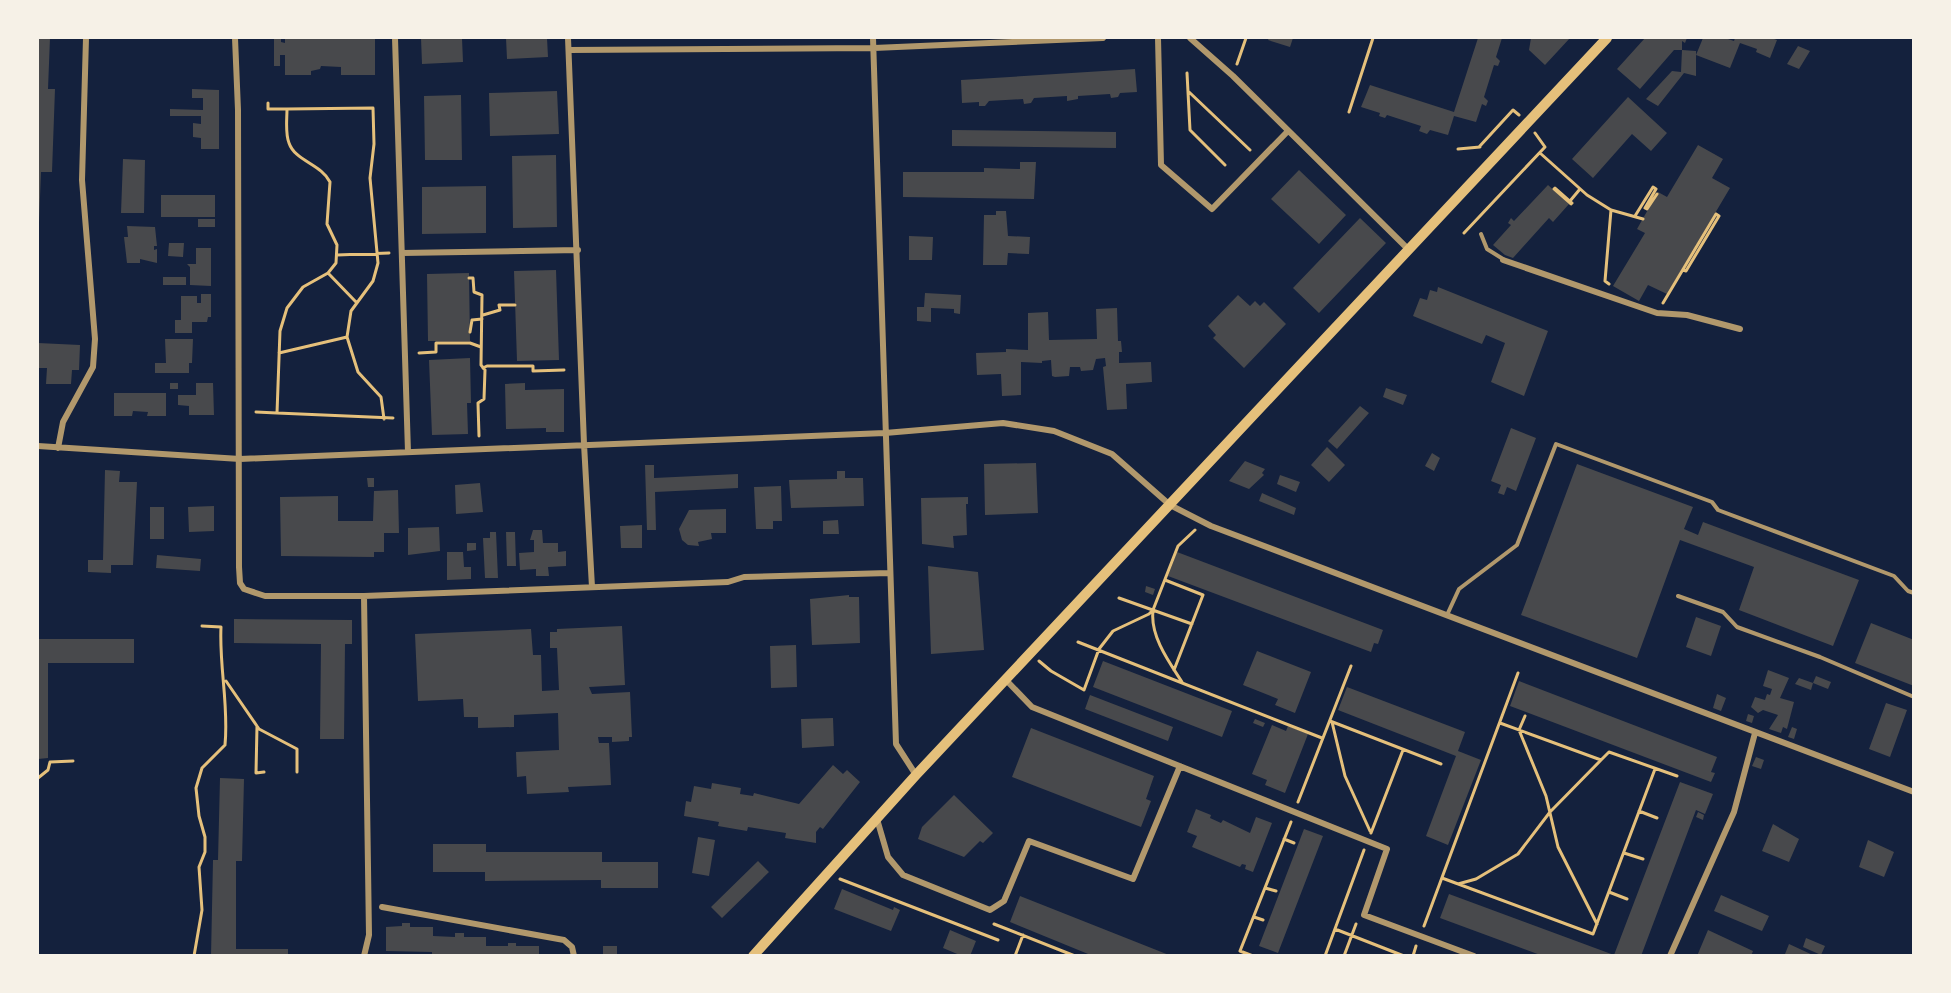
<svg xmlns="http://www.w3.org/2000/svg" width="1951" height="993" font-family="'Asap Condensed',sans-serif">
  <style>
    .building { fill: #48494c }
    .lines { fill: none; stroke-linecap: round; stroke-linejoin: round }
    .path { stroke: #e5c07b; stroke-width: 3 }
    .service { stroke: #b1986c; stroke-width: 4 }
    .minor { stroke: #b1986c; stroke-width: 6 }
    .secondary { stroke: #e5c07b; stroke-width: 10 }
  </style>
  <rect width="100%" height="100%" fill="#14213d"/>
  <path class="building" d="M38 38H50L48 89H55L52 172H41L39 223Z
    M274 38H281V42L285 43V38H375V75H341V67L321 66 320 69 311 71V75H285V55H280V66H274Z
    M421 38H462L463 62 422 64Z
    M506 38H547L548 57 507 59Z
    M1269 38H1293L1290 47 1268 40Z
    M1478 38H1502L1496 57 1500 61 1498 66 1494 65 1484 97 1488 101 1486 106 1482 104 1476 122 1454 116 1448 135 1430 130 1427 134 1419 131 1421 126 1387 115 1385 118 1379 116 1380 113 1361 107 1370 85 1454 112Z
    M1531 38H1570L1545 65 1529 50Z
    M1645 38H1687L1685 43 1682 41V50H1674L1640 89 1617 69Z
    M1703 38H1725L1734 41 1735 38H1771L1777 40 1770 58 1756 52 1757 49 1740 43 1730 68 1696 55Z
    M1798 46 1810 51 1799 69 1787 64Z
    M1682 50 1696 51V76L1684 73 1658 106 1646 99 1672 71 1681 72Z
    M1135 69 1137 92 1120 93 1118 97 1111 98 1110 94 1078 96V99L1067 101V96L1034 98 1031 103 1024 104 1023 99 989 101 985 106H979V102L962 103 961 80Z
    M192 89 219 90V149H201V138L193 137V123L201 124V116H170V109L203 110V98H192Z
    M557 91 559 134 490 136 489 93Z
    M461 95 462 160H425L424 96Z
    M1628 97 1667 133 1651 151 1632 134 1593 178 1572 159Z
    M952 130 1116 132V148L952 146Z
    M1698 145 1723 159 1712 178 1730 188 1667 294 1648 285 1639 301 1613 286 1645 233 1637 229 1658 192 1667 197Z
    M556 155 557 227 513 228 512 156Z
    M123 159 145 160 144 213H121Z
    M1020 162H1036L1034 199 903 197V172H984V168L1020 169Z
    M1299 170 1346 215 1319 244 1271 199Z
    M1548 185 1569 204 1553 222 1549 218 1513 258 1505 255 1493 245 1511 225 1508 223 1511 218 1514 221Z
    M486 186V233L422 234V187Z
    M161 195H215V217H161Z
    M996 211H1006L1008 236 1030 237 1029 254 1008 253 1007 265H983L984 215H996Z
    M1360 218 1386 243 1319 313 1293 288Z
    M198 219H215V227H198Z
    M127 226 155 227 157 246H154V250L157 249V263L140 259V263H127L124 237H128Z
    M909 236 933 237 932 260H909Z
    M169 243H184L183 257 168 256Z
    M196 248H211V286L190 285V267L187 264H196Z
    M556 270 559 360 517 361 514 271Z
    M469 273 470 341H428L427 274Z
    M163 277H186V285H163Z
    M1438 287 1548 331 1524 396 1491 382 1505 343 1486 335 1482 344 1413 316 1420 298 1427 300 1430 290 1437 292Z
    M925 293 961 295 960 314 954 313V309L931 308V322L917 321V307H924Z
    M201 294H211V317H208L207 322H192V333H175V320H181V296H197V303H201Z
    M1238 295 1250 306 1255 301 1260 306 1264 302 1286 324 1244 368 1213 338 1216 335 1208 326Z
    M1117 308 1118 341H1121L1122 352H1119V363L1151 362 1152 382 1126 384 1127 409 1107 410 1103 367 1106 366 1105 358 1096 359 1093 370 1081 371 1080 367H1070L1069 376 1055 377 1052 376 1051 360 1042 361V363L1021 362V395L1002 396 1001 374 977 375 976 353 1006 352V349L1028 350V313L1048 312 1049 340 1097 339 1096 309Z
    M165 339H193L192 363H189V373H155V363H166Z
    M38 343 80 345 79 370H72L71 384H46L47 368H38Z
    M470 358 471 403H467L468 434 432 435 429 360Z
    M170 383H178V389H170Z
    M196 383H213L214 415H189V406L178 405V395H196Z
    M525 383V390L564 389V432H546V428L506 429 505 384Z
    M1386 388 1407 395 1403 405 1383 397Z
    M114 393H166V416H147L148 412 133 411 132 416H114Z
    M1360 406 1369 413 1337 449 1328 441Z
    M1511 428 1536 438 1516 491 1507 487 1504 495 1498 493 1501 485 1491 481Z
    M1327 447 1345 465 1329 482 1311 465Z
    M1432 453 1440 458 1434 471 1425 466Z
    M1245 461 1265 469 1262 473 1264 475 1249 489 1229 481Z
    M1036 463 1038 513 985 515 984 464Z
    M1577 464 1693 507 1684 529 1698 535 1703 522 1859 580 1833 646 1739 610 1754 567 1680 540 1637 658 1521 615Z
    M645 465H654V478L738 474V488L655 492 656 530H647Z
    M105 470 120 471 119 482H137L133 565H111V573L88 572V560H103Z
    M837 471H845V478H863L864 506 791 508 789 480 837 479Z
    M1280 475 1300 482 1296 492 1277 484Z
    M367 478H374V487H368Z
    M480 483 483 512 456 514 455 485Z
    M781 486 782 521H773V529H756L754 487Z
    M398 490 399 533H384V552H374V557L281 556 280 497 338 496V521H373L374 491Z
    M1262 493 1296 508 1294 515 1259 501Z
    M968 497V504H966L967 535 953 536 954 548 922 544 921 498Z
    M214 506V531L189 532 188 507Z
    M150 507H164V539H150Z
    M726 509V533H711L712 539 698 542 699 546 688 545 682 540 679 529 689 510Z
    M838 520 839 534H823V521Z
    M642 525V548H621L620 526Z
    M439 527 440 551 408 555V528Z
    M533 530H542L543 543H558V552L566 551V566L548 567 549 576H536V569L520 570 519 553 534 552V540H530Z
    M490 532H496L498 578H485L483 538H490Z
    M506 532H515L516 566H507Z
    M467 543H476V550L467 551Z
    M447 552H463L464 567H471V579L447 580Z
    M1177 552 1383 630 1378 644 1374 643 1371 652 1168 576Z
    M157 555 201 559 200 571 156 568Z
    M928 566 978 572 984 650 931 654Z
    M1146 586 1155 589 1153 595 1145 592Z
    M849 595V597H859L860 643 812 645 810 599Z
    M1696 617 1721 626 1711 656 1686 647Z
    M234 619 352 620V644H345L344 739H320L321 644 234 643Z
    M1871 623 1914 640V686L1855 663Z
    M622 626 625 685 589 687 592 694 630 692 632 737H629V741L612 742V737H598L599 743H609L611 785 568 787 569 792 527 794 526 776 517 777 516 752 559 750 558 713 514 715V727L478 728V717H464L463 699 418 701 415 634 531 629 533 655H541L542 691 559 690 557 648H550V632H557V629Z
    M38 639H134V663H48V758L38 759Z
    M796 645 797 687 771 688 770 646Z
    M1257 651 1311 672 1295 713 1275 705 1278 699 1243 685Z
    M1103 661 1232 711 1222 737 1093 687Z
    M1768 670 1789 678 1780 698 1794 702 1787 729 1783 727 1781 733 1769 729 1778 715 1763 710 1758 713 1751 707 1755 697 1765 700 1767 694 1770 695 1772 689 1763 686Z
    M1816 676 1831 682 1828 689 1813 683Z
    M1799 678 1813 683 1811 690 1795 684Z
    M1519 681 1717 757 1711 772 1715 773 1711 782 1510 706Z
    M1347 687 1465 732 1458 751 1481 760 1448 845 1426 836 1456 756 1338 710Z
    M1717 694 1726 698 1721 711 1713 708Z
    M1090 695 1173 727 1168 741 1085 709Z
    M1886 703 1907 710 1890 757 1869 749Z
    M1748 714 1754 716 1752 723 1746 721Z
    M833 718 834 746 802 748 801 719Z
    M1255 719 1265 723 1263 727 1253 723Z
    M1272 725 1286 731 1288 726 1308 734 1285 793 1265 785 1267 780 1252 774Z
    M1792 727 1797 729 1794 739 1788 737Z
    M1031 728 1154 776 1146 799 1151 801 1141 827 1012 777Z
    M1756 757 1764 760 1761 769 1752 766Z
    M833 765 843 774 847 770 860 782 823 829 820 827 816 832V843L785 838 786 833 748 827 747 831 718 826 719 822 684 816 686 801 691 802 694 786 711 789 712 783 741 788 740 794 753 796 754 793 799 804Z
    M220 778 244 779 242 861H236V949H288V956H211L213 860H218Z
    M1680 782 1713 794 1705 814 1696 810 1641 956H1543L1440 918 1449 894 1614 955Z
    M954 795 993 833 983 843 980 841 964 857 918 839 922 827Z
    M1196 809 1211 815 1210 818 1221 823 1223 820 1250 833 1256 817 1272 823 1253 872 1245 869 1246 865 1242 864 1240 867 1192 847 1197 836 1187 832Z
    M1698 812 1704 815 1703 820 1696 817Z
    M1773 824 1799 839 1789 862 1762 851Z
    M1304 829 1323 836 1278 953 1259 946Z
    M698 837 715 840 709 876 692 873Z
    M1868 840 1894 852 1884 877 1859 867Z
    M433 844H486V852H602V862H658V888H601V880L485 881V872H433Z
    M758 861 769 872 722 918 711 907Z
    M842 889 893 910 894 907 900 910 891 931 834 909Z
    M1721 895 1769 916 1762 931 1714 911Z
    M1020 896 1169 955V956H1093L1010 922Z
    M402 923H410V927H433V936L455 937V933H464V937H486V946H508V943H516V946H539V956H432V952L386 951V927L402 926Z
    M950 930 976 941 970 956H962L943 948Z
    M1708 930 1753 951 1751 956H1697Z
    M1806 938 1825 946 1821 955 1803 947Z
    M1789 944 1815 956 1785 954Z
    M603 946H617V956H603Z"/>
  <g class="lines">
    <path class="path" d="M1237 64 1246 38
      M1187 73 1190 130 1225 165
      M1189 92 1250 150
      M268 103V109H287C287 120 285 133 289 143 295 161 321 164 330 182L327 224 337 245 336 263 328 273 303 287 287 308 280 331 277 413 393 418
      M287 109 373 108 374 144 370 178 378 263 373 281 351 311 347 337
      M1349 112 1373 38
      M1479 147 1513 110 1519 115
      M1458 149 1480 147
      M1540 153 1587 195 1611 210 1643 219
      M1555 188 1572 203 1571 204 1554 189Z
      M1656 189 1645 208 1647 209 1657 194
      M1570 201 1580 189
      M1635 216 1653 187 1656 189
      M1464 233 1545 147 1535 133
      M337 255 389 253
      M1688 261 1716 214
      M1683 270 1686 271 1719 216 1716 214
      M328 273 356 302
      M469 278H473L474 292 482 295 481 365 485 370 484 399 478 403 479 436
      M1609 284 1605 281 1611 210
      M1663 303 1688 261
      M483 315 500 310 499 305H515
      M470 332 472 320 482 319
      M279 353 347 337 358 372 381 397 384 419
      M419 353 436 352V343H470L481 347
      M483 368 487 366H533V371L564 370
      M256 412 277 413
      M1165 580 1203 595 1174 670
      M1119 598 1192 624
      M1153 611C1150 636 1169 662 1182 682
      M1078 642 1322 738
      M1039 661 1051 671 1084 690 1099 649 1113 631 1149 614 1153 610 1178 546 1195 530
      M226 681 259 729 297 749V772
      M1525 716 1519 730 1546 796 1558 847 1597 924
      M1330 721 1441 764
      M1332 722 1345 776 1370 831
      M1500 723 1601 760 1609 752 1677 776
      M257 726 256 773 264 772
      M38 778 48 770 50 762 73 761
      M1298 802 1351 666
      M1639 811 1657 818
      M1371 833 1403 750
      M1284 839 1294 843
      M1624 853 1643 859
      M1442 878 1593 934 1655 769
      M840 879 998 940
      M1458 884 1476 879 1518 854 1550 812 1601 760
      M1265 888 1276 891
      M1609 892 1627 899
      M1254 917 1263 920
      M994 924 1075 956
      M1424 926 1518 673
      M1335 929 1404 956
      M194 956 202 910 199 867 205 852V837L199 816 196 788 202 768 225 745C229 705 219 667 221 627L202 626
      M1015 956 1023 935
      M1253 956 1240 951 1291 822
      M1325 956 1364 850
      M1344 956 1356 924
      M1413 956 1416 946"/>
    <path class="service" d="M1481 234 1487 249 1503 259
      M1678 596 1723 612 1737 627 1820 657 1914 697
      M1447 615 1459 589 1517 545 1556 444 1712 502 1718 510 1894 576 1908 591 1914 593"/>
    <path class="minor" d="M235 38 238 110 239 567 240 583 244 589 265 596H364L728 582 744 577 889 573
      M395 38 408 452
      M568 38 584 444 592 587
      M873 38 896 744 916 775
      M1158 38 1161 165 1212 209 1288 131
      M1190 38 1233 76 1409 250
      M569 50 874 48 1103 38
      M402 253 578 250
      M1503 260 1657 313 1687 315 1740 329
      M38 446 240 459 885 433 1003 423 1054 431 1112 454 1170 505 1211 526 1914 792
      M58 448 63 422 93 367 95 339 82 180 86 38
      M364 596 369 935 364 956
      M1006 680 1032 707 1387 849 1364 915 1474 956
      M877 819 888 857 903 875 990 910 1004 901 1029 841 1133 879 1180 766
      M382 907 564 940 572 947 574 956
      M1670 956 1734 812 1755 733"/>
    <path class="secondary" d="M753 956 916 775 1607 38"/>
  </g>
  <rect width="1951" height="993" fill="none" stroke="#f6f1e7" stroke-width="78"/>
</svg>
